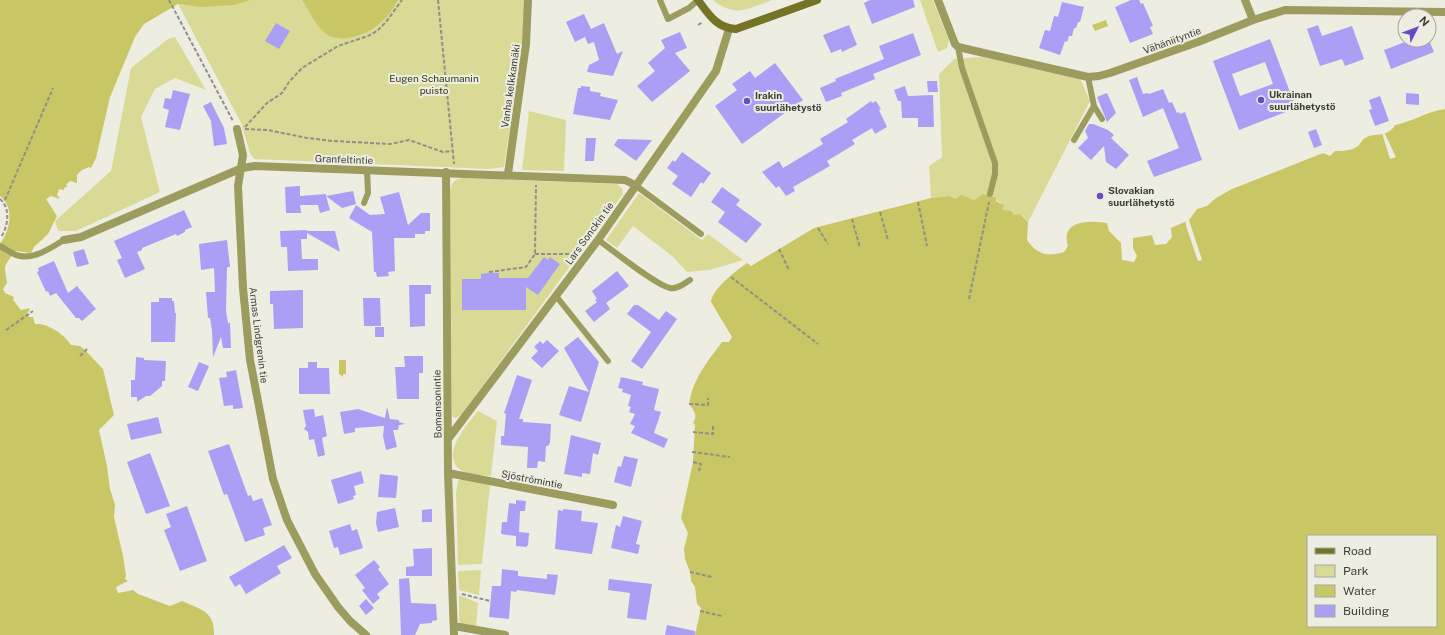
<svg xmlns="http://www.w3.org/2000/svg" width="1445" height="635" font-family="'Public Sans',sans-serif">
  <style>
    .green { fill: #dada97 }
    .water { fill: #c9c765; fill-rule: evenodd }
    .pier { fill: #edeee1 }
    .building { fill: #aa9ff4; fill-rule: evenodd }
    .lines { fill: none; stroke-linecap: round; stroke-linejoin: round }
    .path { stroke: #909088; stroke-width: 2; stroke-dasharray: 4 2; stroke-linecap: butt }
    .lane { stroke: #9c9c5f; stroke-width: 6 }
    .street { stroke: #9c9c5f; stroke-width: 8 }
    .secondary { stroke: #757326; stroke-width: 8 }
    .poi-dot { fill: #684cc5; stroke: #edeee1; stroke-width: 1.5 }
    .labels { text-anchor: middle; stroke-width: 4; stroke-linejoin: round; paint-order: stroke }
    .street-label { font-size: 10px; fill: #3c3c37; stroke: #edeee1 }
    .park-label { font-size: 10px; fill: #38360c; stroke: #edeee1 }
    .poi-label { font-size: 10px; font-weight: bold; fill: #3c3c37; stroke: #edeee1; text-anchor: start }
  </style>
  <rect width="100%" height="100%" fill="#edeee1"/>
  <path class="green" d="M251 0H302L320 27 334 38C365 38 382 26 398 0H525L522 46 504 167 489 169 254 159 250 153 241 123 178 4C202 8 228 6 251 0Z
    M713 0H772C748 9 735 18 713 0Z
    M920 0H933L949 41 947 48 938 52Z
    M175 37 206 90 175 78 155 89 141 117 160 192 76 231H58L55 221 111 171 131 68 168 39Z
    M981 57 1080 78 1090 101 1028 222 1022 215H1014L1004 210 1002 203 983 194 974 200 952 199 949 196 931 198 929 166 942 157 939 74 954 59Z
    M529 111 566 120 564 171 522 170Z
    M464 178 617 184 622 188 623 194 461 415 456 418 453 417 452 413 450 192C451 183 455 178 464 178Z
    M639 193 702 240 708 234 743 260 710 270 687 272 672 256 633 226 617 248 606 240Z
    M478 411 497 421 491 476C482 475 465 475 458 468 442 452 468 423 478 411Z
    M461 479 490 485 482 564 458 565 456 493 458 481Z
    M481 570 479 595 459 590 458 571Z
    M459 595 478 603 476 627 462 624 459 621Z"/>
  <path class="water" d="M0 0H251L234 5 201 7 178 4 144 24 135 37 110 97 96 158 91 168 89 167 82 170 77 175V183L70 181 66 185 68 186 64 188V190L59 189 57 195 60 199 51 196 46 199 57 216 48 234 34 247 31 253 15 251C3 269 4 262 7 283L3 289 5 293 14 297 13 300 21 310 29 308 30 310 27 313 29 317H33L35 324C48 323 64 334 71 345L80 346 86 351 103 369 114 415 99 430 107 466 110 489 115 505 114 517 123 556 126 575 125 579 128 581 116 587 118 593 133 590 138 594 170 606 182 601C200 609 215 611 214 635H0V244C10 230 15 208 0 196Z
    M302 0H398C393 9 387 18 379 24 367 35 339 45 325 33 315 25 309 10 302 0Z
    M1106 20 1108 26 1095 31 1092 25Z
    M1445 109V635H695L701 608 697 604 695 587 691 581 690 572 685 559 684 549 688 533 681 518 693 462 695 424 693 423C698 415 694 411 689 404 693 379 707 362 722 342H729L732 337 711 302C712 289 737 270 747 263L751 266 814 228 931 198 949 196 955 199 961 195 974 200 983 194 996 198V201L1004 205 1003 208 1004 210 1011 211 1014 215 1020 214 1028 222 1027 240C1037 255 1048 257 1064 252L1068 246C1060 220 1089 220 1107 223L1109 231 1121 243 1122 260 1134 262 1137 256 1133 248V238L1152 235 1155 245 1166 244 1172 237 1171 228 1189 220 1197 209 1207 206 1216 198 1232 189 1323 153 1330 156 1335 151C1342 151 1353 151 1359 145 1361 143 1362 139 1365 138 1375 132 1388 138 1395 125 1412 122 1427 111 1445 109ZM1308 536H1436V626H1308Z
    M339 360H346V374H343V377L339 374Z"/>
  <path class="pier" d="M1384 132 1396 157 1390 159 1382 133Z
    M1188 217 1202 260 1198 261 1187 229 1185 219Z"/>
  <path class="building" d="M870 0H913L915 7 872 24 864 3Z
    M1131 0H1139L1141 4 1143 3 1153 26 1150 27 1153 34 1130 43 1115 7Z
    M1062 2 1084 7 1080 22H1078L1076 28H1074L1072 36H1069L1067 42 1065 41 1060 55 1039 48 1045 30 1050 31 1054 16 1058 17Z
    M584 14 591 29 604 23 617 54 623 51 613 76 587 72 589 65 599 60 594 42 588 44 585 37 575 42 566 22Z
    M276 23 290 31 279 49 265 41Z
    M849 25 857 45 842 52 841 49 831 53 823 35Z
    M1318 25 1322 36 1352 26 1364 59 1345 66 1342 59 1320 66 1307 29Z
    M680 32 687 48 675 53 690 71 652 102 637 86 655 71 648 63 665 48 661 40Z
    M913 33 921 55 873 74 875 79 841 93 842 96 826 102 820 88 836 81 835 79 884 59 879 46Z
    M1270 39 1296 108 1239 130 1213 61ZM1265 62 1273 84 1240 96 1232 74Z
    M1410 40H1429L1434 52 1391 69 1384 50Z
    M775 63 803 100 742 144 715 106 737 90 732 84 750 71 755 78Z
    M1137 77 1143 94 1148 93 1149 94 1163 89 1169 103 1172 102 1177 113 1179 112 1180 114 1185 112 1202 160 1154 177 1147 161 1179 148 1163 108 1143 117 1129 80Z
    M927 81H937L938 92H928Z
    M581 86 590 87V91L601 93 600 96 618 100 610 120 573 114 578 88H581Z
    M905 86 908 96 933 95 934 127H918V118H902L901 101H898L894 90Z
    M173 90 190 94 180 130 165 127 169 110 163 108 165 98 171 99Z
    M1107 93 1116 113 1107 122 1097 97Z
    M1406 93 1419 94V105L1406 104Z
    M1380 96 1389 121 1375 126 1369 110 1372 109 1369 100Z
    M871 101 872 103 876 101 881 109 879 110 887 127 875 134 872 128 852 140 855 144 827 161 830 166 793 187 795 191 786 196 779 186 776 188 762 172 779 161 783 168 823 144 820 139 848 122 846 119Z
    M211 102 224 128 227 144 214 146 211 121 203 106Z
    M1089 124H1093L1108 130 1114 135 1111 138 1129 155 1116 169 1106 162 1104 146 1091 160 1078 148 1088 138 1085 131Z
    M1316 129 1322 145 1314 148 1308 132Z
    M586 138H596L594 161H585Z
    M618 139 652 140 636 161 614 145Z
    M682 152 711 173 703 184 701 182 691 197 672 184 678 176 667 168 673 160 675 162Z
    M300 186V196L326 194V196L353 191 356 204 342 208 326 196 330 210 320 213 318 205H300L301 213H286L285 187Z
    M722 187 740 200 736 205 762 224 746 243 718 222 725 212 711 202Z
    M399 192 408 225 421 213H430V231H425V234H415V238H394L395 271 388 272 389 276 377 277 376 272H374L372 232 349 218 356 205 370 215 385 214 380 197Z
    M184 210 192 227 185 230V232L177 236 176 234 142 248V250L137 252 145 269 125 278 117 260 122 258 114 241Z
    M307 230V231H335L340 252 307 233V239H301L302 259H318V270L288 271 287 247H281L280 231Z
    M227 240 230 267H227L226 311 228 323H230L231 348H223L221 337 213 357 212 331 210 318H208L206 292H215L214 268 201 270 199 244Z
    M84 249 89 264 77 267 73 252Z
    M544 257 548 260 550 257 560 264 538 295 526 287V310H462V279H481V274L489 273H499V278H528Z
    M54 261 68 293 77 286 96 309 82 321 79 318H76L56 293 50 296 48 291 46 292 37 272 39 271 38 268Z
    M617 271 629 286 606 303 610 309 594 322 585 311 597 302 595 300 597 299 592 291Z
    M409 285H431V294H425V326L410 327Z
    M303 290V328L274 329 273 304H270V291Z
    M159 298H172V301H174L175 313H176L175 342H151V302H159Z
    M363 298H380L381 326H364Z
    M634 305H638L659 320 666 311 677 319 642 369 631 361 651 332 627 314Z
    M375 327H384V337H375Z
    M578 337 599 362 581 422 559 415 569 386 589 392 564 348Z
    M547 340 559 351 542 368 531 358 538 351 534 347 540 341 543 344Z
    M404 356H423V373H419V399H397L395 367H405Z
    M136 357 144 358V360L166 361 165 381H162V386L150 396H146L137 402V397H131V380H135Z
    M199 362 209 366 198 391 188 387Z
    M308 362H317V368H329L330 394H299V368H308Z
    M236 370 243 408 233 409V405L224 406 219 378 227 377 226 372Z
    M517 375 532 380 519 419H523V422L551 424 550 443 548 446H546L545 462 538 461 537 468H527L528 447 501 445V436H504L506 414 504 413Z
    M621 377 643 382 642 385 659 389 654 410 661 412 654 433 668 439 664 448 631 433 635 426 630 424 635 414 629 412 631 407 628 406 631 395 622 392 623 389 618 388Z
    M387 407 390 419 399 420V422L405 424 399 425 398 430H393L397 447 386 450 383 436 384 426 355 428V432L344 434 340 412 358 409 385 418Z
    M314 409 315 417 323 415 327 436 322 438 325 455 318 457 314 439 309 440 308 432 304 429 306 426 303 410Z
    M158 417 162 433 131 440 127 424Z
    M571 435 601 443 598 455 593 453 590 474 582 473V477L564 474Z
    M229 444 248 496 251 495 253 501 262 498 272 525 263 528 265 535 245 542 227 494 224 495 208 451Z
    M150 453 170 506 146 514 127 462Z
    M624 456 638 459 631 487 614 482 618 466 621 467Z
    M361 471 364 483 354 486 356 495 353 496 354 499 338 504 331 480Z
    M380 474 398 476 396 498 378 497Z
    M516 500 526 501 525 511H520L519 532 529 533 528 545 526 547 516 546V536L501 534 502 522H507L509 503 516 504Z
    M187 506 207 561 180 571 164 530 171 527 166 514Z
    M395 508 399 527 378 532 376 523 377 512Z
    M432 509V522H422V510Z
    M563 509 582 511 581 521 598 523 592 554 555 549 558 510 563 511Z
    M623 516 642 521 636 544 640 545 638 554 611 548 616 525 620 527Z
    M350 524 352 531 357 529 363 548 340 555 338 547 334 548 329 531Z
    M284 545 292 558 277 566 281 573 246 594 240 584 235 587 229 577Z
    M432 548V576H406V567L414 566 413 549Z
    M374 560 380 567 378 569 389 584 377 594 380 598 373 604 362 590 365 588 355 575Z
    M502 569 518 571V576L547 579V574L558 575 555 595 517 590 516 592 511 591 509 619 489 617 492 586H501Z
    M409 578 411 603 436 604 437 620 432 621V623L420 624 415 635H401L399 579Z
    M609 579 652 584 646 620 627 618 630 593 608 590Z
    M366 599 374 608 366 615 359 606Z
    M667 625 695 631V635H665Z"/>
  <g class="lines">
    <path class="path" d="M169 0 233 121
      M438 0 454 164
      M698 25 703 22
      M245 127 267 103 282 93 289 82 302 68 338 46 368 36 377 31 386 22 402 0
      M245 129 268 130 307 138 333 141 390 144 409 140 443 152 452 151
      M0 199C11 208 8 227 1 237
      M5 200 53 88
      M918 202 927 246
      M880 212 888 240
      M852 219 860 248
      M818 228 828 244
      M779 249 789 270
      M535 254H576
      M489 272 526 267 535 254 536 185
      M731 277 818 344
      M969 299 989 202
      M6 330 33 311
      M80 356 88 348
      M689 404 708 405V398
      M693 432 713 434V426
      M692 452 730 457
      M693 462 701 464 699 471
      M690 572 712 577
      M462 594 490 601
      M700 611 722 616"/>
    <path class="lane" d="M660 0 668 19 689 8 698 0
      M958 47 962 68 995 163V174L990 194
      M1088 77 1094 106 1102 119
      M1074 140 1094 106
      M635 185 701 234
      M364 203 368 193 367 170
      M598 240C613 250 655 285 670 288 677 290 685 283 690 280
      M0 246C6 249 13 255 20 256 36 259 52 247 64 240
      M556 296 608 361"/>
    <path class="street" d="M938 0 955 44 958 47 1088 77 1099 76 1110 73 1198 42 1253 20 1285 10 1445 12
      M1245 0 1253 20
      M237 129 243 155 238 186 243 288 250 360 273 479 287 520 315 574 338 607 350 621 366 635
      M446 172 448 473 454 635
      M508 174 526 44 528 0
      M64 240 81 237 242 168 255 166 625 180 635 185
      M448 439 598 240 716 71 729 29
      M448 473 613 505
      M454 626 505 635"/>
    <path class="secondary" d="M698 0C709 15 717 28 736 29L817 0"/>
  </g>
  <g class="poi-dot">
    <circle cx="1261" cy="100" r="4"/>
    <circle cx="747" cy="101" r="4"/>
    <circle cx="1100" cy="196" r="4"/>
  </g>
  <g class="labels">
    <g class="street-label">
      <text transform="translate(1172 40) rotate(-20)" y="4">Vähäniityntie</text>
      <text transform="translate(510 86) rotate(-82)" y="4">Vanha kelkkamäki</text>
      <text transform="translate(344 159) rotate(2)" y="4">Granfeltintie</text>
      <text transform="translate(589 233) rotate(-54)" y="4">Lars Sonckin tie</text>
      <text transform="translate(259 335) rotate(83)" y="4">Armas Lindgrenin tie</text>
      <text transform="translate(437 404) rotate(-91)" y="4">Bomansonintie</text>
      <text transform="translate(532 479) rotate(11)" y="4">Sjöströmintie</text>
    </g>
    <g class="park-label">
      <text x="434" y="82">Eugen Schaumanin<tspan x="434" dy="12">puisto</tspan></text>
    </g>
    <g class="poi-label">
      <text x="1269" y="98">Ukrainan<tspan x="1269" dy="12">suurlähetystö</tspan></text>
      <text x="755" y="99">Irakin<tspan x="755" dy="12">suurlähetystö</tspan></text>
      <text x="1108" y="194">Slovakian<tspan x="1108" dy="12">suurlähetystö</tspan></text>
    </g>
  </g>
  <rect x="1307" y="535" width="130" height="92" fill="#edeee1" stroke="#a6a79d"/>
  <rect x="1315" y="548" width="20" height="6" fill="#757326" stroke="#a6a79d"/>
  <text x="1343" y="555" font-size="12" fill="#3c3c37">Road</text>
  <rect x="1315" y="565" width="20" height="12" fill="#dada97" stroke="#a6a79d"/>
  <text x="1343" y="575" font-size="12" fill="#3c3c37">Park</text>
  <rect x="1315" y="585" width="20" height="12" fill="#c9c765" stroke="#a6a79d"/>
  <text x="1343" y="595" font-size="12" fill="#3c3c37">Water</text>
  <rect x="1315" y="605" width="20" height="12" fill="#aa9ff4" stroke="#a6a79d"/>
  <text x="1343" y="615" font-size="12" fill="#3c3c37">Building</text>
  <g transform="translate(1417 28) rotate(48)"><circle r="19" fill="#edeee1" stroke="#a6a79d"/>
  <path d="M0-3L7 15L0 10L-7 15Z" fill="#684cc5"/>
  <text y="-6" font-size="11" font-weight="bold" text-anchor="middle" fill="#3c3c37">N</text>
  </g>
</svg>
